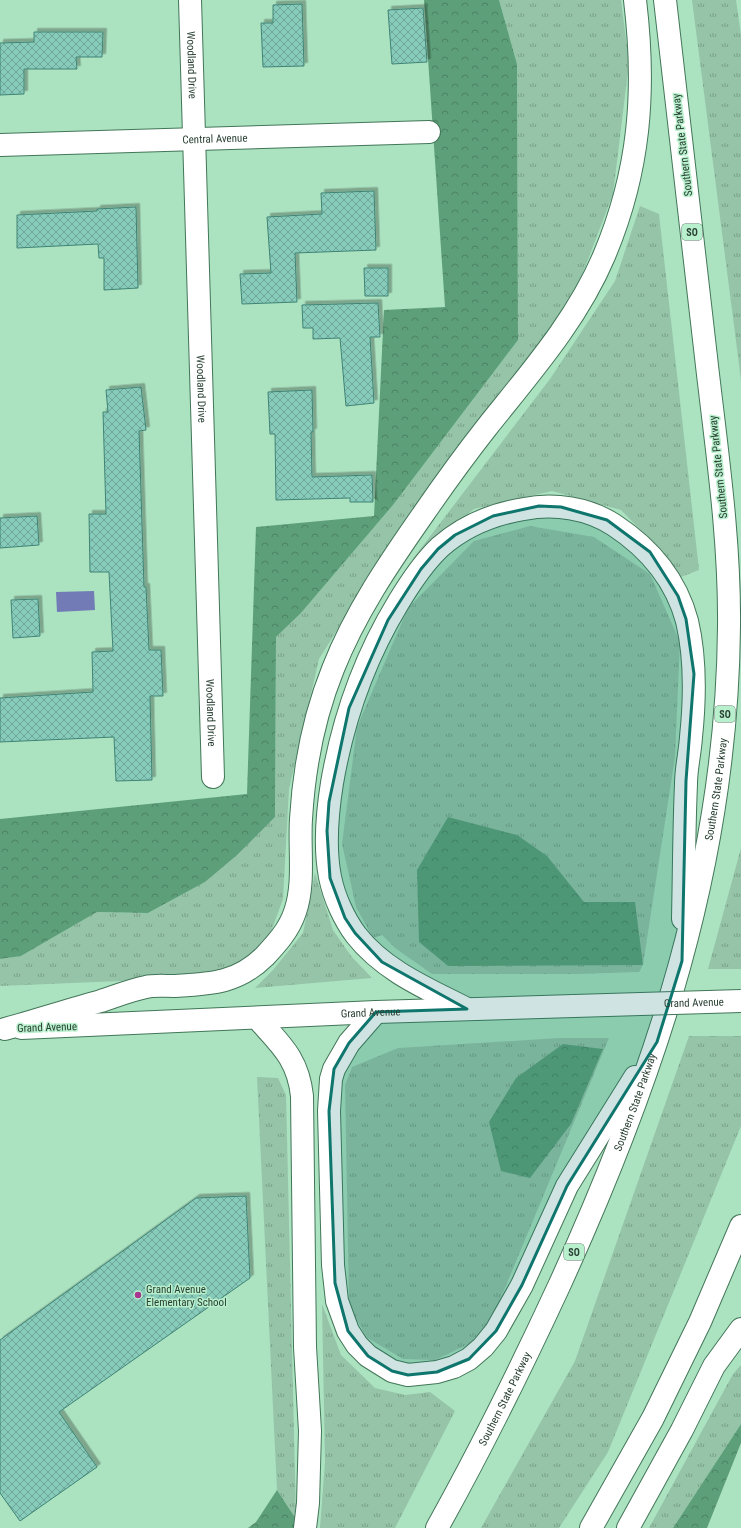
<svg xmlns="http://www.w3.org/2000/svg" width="741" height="1528" font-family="'Roboto Condensed',sans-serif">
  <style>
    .grass { fill: url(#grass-tufts) }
    .forest { fill: url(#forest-crowns) }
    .water { fill: #727bb6 }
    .building { fill: url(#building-cross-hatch); stroke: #408475; filter: url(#shadow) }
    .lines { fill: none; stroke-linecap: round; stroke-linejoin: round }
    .street-casing { stroke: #427658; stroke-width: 24 }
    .secondary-casing { stroke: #427658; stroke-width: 24 }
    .highway-casing { stroke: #427658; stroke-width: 24 }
    .street { stroke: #fff; stroke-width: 22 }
    .secondary { stroke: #fff; stroke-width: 22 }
    .highway { stroke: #fff; stroke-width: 22 }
    .secondary-bridge-casing { stroke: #427658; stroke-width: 24; stroke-linecap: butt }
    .secondary-bridge { stroke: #fff; stroke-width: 22 }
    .marked { fill: #0f766e; fill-opacity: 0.2; stroke: #0f766e; stroke-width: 3; stroke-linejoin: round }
    .poi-dot { fill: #a7348f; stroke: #b8efcd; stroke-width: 1.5 }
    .labels { text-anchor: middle; stroke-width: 3; stroke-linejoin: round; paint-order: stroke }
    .shield { fill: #b8efcd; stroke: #547460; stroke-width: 1 }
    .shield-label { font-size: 10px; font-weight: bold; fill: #294032 }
    .street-label { font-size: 11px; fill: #294032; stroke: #b8efcd }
    .poi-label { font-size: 11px; fill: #294032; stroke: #b8efcd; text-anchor: start }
  </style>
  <defs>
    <pattern id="grass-tufts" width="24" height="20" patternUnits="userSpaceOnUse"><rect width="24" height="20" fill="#96c4a8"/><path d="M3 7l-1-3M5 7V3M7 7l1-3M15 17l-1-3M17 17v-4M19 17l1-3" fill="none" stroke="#7aa189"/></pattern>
    <pattern id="forest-crowns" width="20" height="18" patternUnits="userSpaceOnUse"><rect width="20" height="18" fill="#5d9f79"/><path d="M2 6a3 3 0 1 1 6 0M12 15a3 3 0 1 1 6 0" fill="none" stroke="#4d8364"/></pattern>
    <pattern id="building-cross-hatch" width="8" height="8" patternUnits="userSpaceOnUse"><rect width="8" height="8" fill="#87ccbb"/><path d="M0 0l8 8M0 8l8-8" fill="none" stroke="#6ea799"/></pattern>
    <filter id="shadow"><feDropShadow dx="3.5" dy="-3.5" stdDeviation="0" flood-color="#0004"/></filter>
  </defs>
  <rect width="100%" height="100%" fill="#abe2c0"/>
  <path class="grass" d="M499 0H621L629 63 613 194 568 312 421 497 319 659 289 789 283 899 268 940 237 967 192 978 0 986V959L21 956 97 912 148 913 205 882 275 817 276 637 301 613 393 505 518 340 517 64Z
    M692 0H736L741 35V380Z
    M640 206 659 214 699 570 681 577 662 552 621 510 552 491 474 509 412 560 550 379 615 281Z
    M530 526 594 537 650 574 680 642 675 757 643 965 639 972 578 974H432L395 948 382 935 373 938 356 907 342 844 357 727 408 608 474 541Z
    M741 848V969H708Z
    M315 873 333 930 351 956 372 978 255 988 273 970 303 933Z
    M689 1036H741V1126L608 1452 559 1528H481L575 1361Z
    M559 1038H609L490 1324 469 1344 435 1360 403 1359 366 1337 349 1305 345 1085 352 1067 398 1048Z
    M257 1077 278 1078 286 1095 296 1519 277 1490Z
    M322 1304 341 1355 375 1388 405 1395 430 1392 455 1411 395 1528H320L325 1462Z
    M741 1365V1424L673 1528H649L733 1374Z"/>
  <path class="forest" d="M424 0H499L517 64 518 340 393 505 301 613 276 637 275 817 237 855 205 882 148 913 97 912 21 956 0 959V819L247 794 256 527 374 516 384 310 445 307Z
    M448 817 517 835 547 856 584 902H635L643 965 448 966 419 942 417 870Z
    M563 1044 603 1049 571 1124 530 1178 501 1171 489 1122 516 1078Z
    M741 1424V1443L707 1528H673Z
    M277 1490 296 1519 294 1528H248L256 1522Z"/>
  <path class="water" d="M94 591 95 610 57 612 56 592Z"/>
  <path class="building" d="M302 4 304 66 263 67 261 23H273V5Z
    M423 8 427 62 392 64 388 10Z
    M34 32H103L102 57H76L77 69H24V94L0 95V43L34 42Z
    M374 191 376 250 295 253 297 302 242 304 240 274 271 273 267 217 322 214 321 193Z
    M136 207 138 288 104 290V258H99L98 244 17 248V215L97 211V209Z
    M364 268H388V296H365Z
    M378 303 380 337H370L374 403 346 406 340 338 313 339V328H303L302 305Z
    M141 387 146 430 139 431 144 587H146L149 650H161L163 696H150L152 780 116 781 114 737 0 742V698L93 692 92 652 113 651 109 572H90L89 514H106L103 412H108L106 390Z
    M312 390 313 432H311L312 477 372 475 373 502H350V498L276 500 275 434H270L268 392Z
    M37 516 39 545 0 548V518Z
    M38 599 40 636 13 638 11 600Z
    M246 1196 250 1278 59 1412 97 1467 20 1521 0 1493V1340L196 1198Z"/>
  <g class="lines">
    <defs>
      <g id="street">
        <path id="s1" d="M190 0 213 777"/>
        <path id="s2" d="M0 145 429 132"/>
      </g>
      <g id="secondary">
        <path id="s3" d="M21 1028 376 1012 574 1006"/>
      </g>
      <g id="highway">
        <path d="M467 1009C428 989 384 971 356 935 344 919 334 897 330 877 324 846 327 814 332 783 343 719 364 659 398 603 410 583 423 563 440 547 464 526 493 514 524 509 554 503 588 508 614 525 649 548 676 580 687 621 696 659 695 699 691 737 690 753 686 768 686 784 684 829 684 874 683 919"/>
        <path d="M376 1012 349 1043 334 1069 331 1079 329 1111 333 1265 337 1301 348 1331 357 1345 368 1356 392 1371 408 1375 437 1372 454 1367 469 1359 483 1347 496 1331 522 1285 567 1186 635 1077"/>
        <path d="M257 1018C280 1044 298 1058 302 1096L305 1347 310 1431 308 1503 305 1528"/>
        <path d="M5 1029C37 1020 69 1010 101 1001 116 996 131 990 146 987 154 985 164 986 173 986 209 984 237 984 265 956 277 943 289 930 295 912 305 884 299 848 301 819 304 768 314 716 333 669 355 613 389 563 424 513 444 484 465 455 487 427 530 373 577 320 604 256 640 171 646 91 635 0"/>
        <path id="s4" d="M437 1528C481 1449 521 1368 559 1286 656 1074 727 862 729 627 730 536 716 446 706 357 693 238 679 119 665 0"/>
        <path d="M591 1528 653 1418 700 1322 741 1226"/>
        <path d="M628 1528 682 1430 714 1366 741 1329"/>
      </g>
    </defs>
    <use href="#street" class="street-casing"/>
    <use href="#secondary" class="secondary-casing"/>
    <use href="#highway" class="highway-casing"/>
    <use href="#street" class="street"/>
    <use href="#secondary" class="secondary"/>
    <use href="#highway" class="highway"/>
    <defs>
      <g id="secondary-bridge">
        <path id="s5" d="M574 1006 741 1001"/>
      </g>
    </defs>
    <use href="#secondary-bridge" class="secondary-bridge-casing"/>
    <use href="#secondary-bridge" class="secondary-bridge"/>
  </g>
  <path class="marked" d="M539 506 561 507 607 520 650 552 678 596 686 619 694 674 686 781 682 961 657 1042 567 1186 522 1285 496 1331 469 1359 437 1372 408 1375 392 1371 368 1356 348 1331 335 1283 329 1111 334 1069 349 1043 376 1012 467 1009 382 962 355 933 345 918 330 878 327 831 329 802 349 708 388 620 421 569 438 549 455 535 493 516Z"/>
  <circle class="poi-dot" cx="138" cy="1295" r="4"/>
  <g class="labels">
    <g class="shield">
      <rect x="682" y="224" width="20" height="16" rx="3"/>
      <rect x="715" y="706" width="20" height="16" rx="3"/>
      <rect x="564" y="1244" width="20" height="16" rx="3"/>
    </g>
    <g class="shield-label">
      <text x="692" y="236">SO</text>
      <text x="725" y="718">SO</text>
      <text x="574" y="1256">SO</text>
    </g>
    <g class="street-label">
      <text dy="4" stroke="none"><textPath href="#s1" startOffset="65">Woodland Drive</textPath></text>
      <text dy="4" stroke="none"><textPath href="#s2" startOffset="215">Central Avenue</textPath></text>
      <text transform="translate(682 145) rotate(-97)" y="4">Southern State Parkway</text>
      <text dy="4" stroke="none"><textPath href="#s1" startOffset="389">Woodland Drive</textPath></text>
      <text transform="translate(718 467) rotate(-96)" y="4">Southern State Parkway</text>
      <text dy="4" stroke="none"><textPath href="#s1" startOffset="713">Woodland Drive</textPath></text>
      <text dy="4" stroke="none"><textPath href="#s4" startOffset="794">Southern State Parkway</textPath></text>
      <text dy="4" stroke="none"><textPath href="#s5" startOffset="120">Grand Avenue</textPath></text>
      <text dy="4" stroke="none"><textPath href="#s3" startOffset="350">Grand Avenue</textPath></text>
      <text transform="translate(47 1027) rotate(-2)" y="4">Grand Avenue</text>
      <text dy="4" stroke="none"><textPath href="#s4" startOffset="470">Southern State Parkway</textPath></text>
      <text dy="4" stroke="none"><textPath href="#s4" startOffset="146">Southern State Parkway</textPath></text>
    </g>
    <g class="poi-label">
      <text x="146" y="1293">Grand Avenue<tspan x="146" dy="13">Elementary School</tspan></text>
    </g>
  </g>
</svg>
